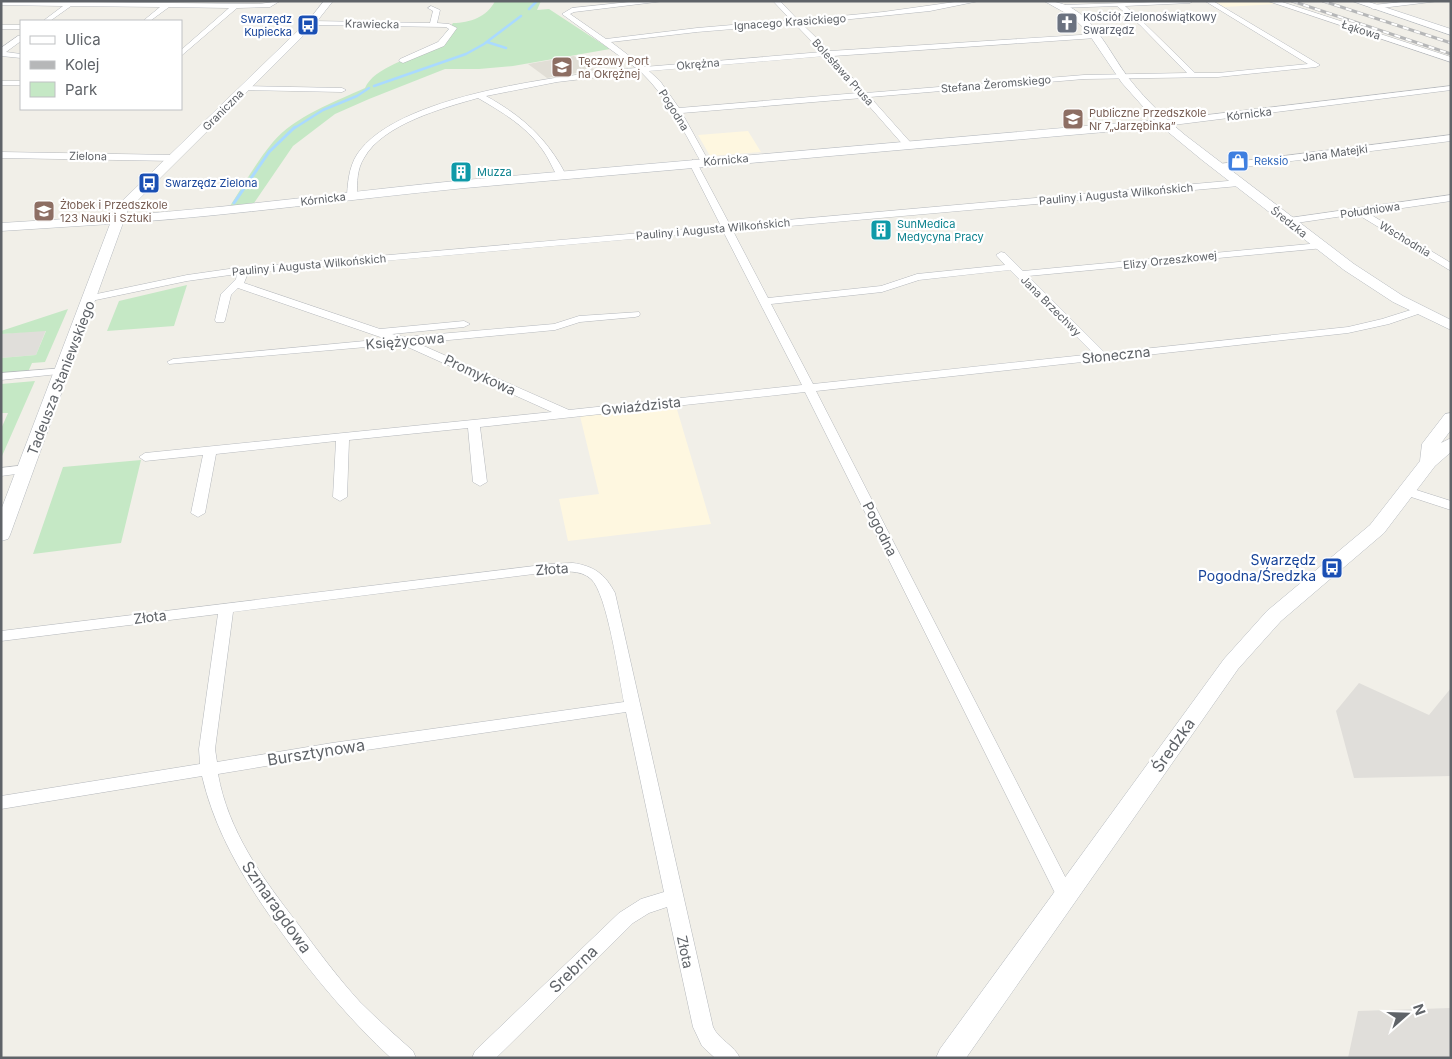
<svg xmlns="http://www.w3.org/2000/svg" width="1452" height="1059" viewBox="0 0 1452 1059" font-family="Inter,sans-serif">
<style>
.commercial{fill:#fef7e0}
.industrial{fill:#e0deda}
.education{fill:#e1ded6}
.green{fill:#c5e8c5}
.lines{fill:none;stroke-linecap:round;stroke-linejoin:round}
.stream-far1{stroke:#aadaff;stroke-width:2.5}
.stream{stroke:#aadaff;stroke-width:3}
.street-casing{stroke:#b5b8bc;stroke-width:1}
.secondary-casing{stroke:#b6babf;stroke-width:1}
.street{fill:#fff;fill-rule:evenodd}
.secondary{fill:#fff;fill-rule:evenodd}
.rail-casing{stroke:#b6b7b8;stroke-width:3}
.rail{stroke:#fff;stroke-width:2;stroke-dasharray:6;stroke-linecap:butt}
.labels{text-anchor:middle;stroke-width:4.5;stroke-linejoin:round;paint-order:stroke}
.far-worship-label{font-size:11px;fill:#5b616d;stroke:#fff;text-anchor:start}
.far-transit-label{font-size:11px;fill:#164399;stroke:#fff;text-anchor:end}
.far-street-label{font-size:11px;fill:#5f6368;stroke:#fff}
.far-education-label{font-size:11px;fill:#785e54;stroke:#fff;text-anchor:start}
.far-shop-label{font-size:11px;fill:#366cbe;stroke:#fff;text-anchor:start}
.far-culture-label{font-size:11px;fill:#0d838f;stroke:#fff;text-anchor:start}
.street-label{font-size:14px;fill:#5f6368;stroke:#fff}
.transit-label{font-size:14px;fill:#164399;stroke:#fff;text-anchor:end}
.near-street-label{font-size:16px;fill:#5f6368;stroke:#fff}
</style>
<rect width="100%" height="100%" fill="#f1efe8"/>
<path class="commercial" d="M1214,1h52l9,3 -51,3z
M748,131l13,21 -51,4 -12,-21z
M676,406l35,118 -143,17 -9,-42 40,-5 -19,-78z"/>
<path class="industrial" d="M46,330l-10,25 -35,3v-24z
M1359,683l70,32 22,-27v88l-97,2 -18,-67z
M1451,1008v50h-103l10,-47z"/>
<path class="education" d="M574,56l21,14 -48,8 -19,-14z"/>
<path class="green" d="M495,1h46l-4,9 12,-1 61,40 -97,17 -34,3h-34l-76,30 -34,15 -42,32 -39,57 -24,3c14,-22 27,-45 43,-64 21,-25 63,-41 92,-54 9,-21 48,-30 67,-41 8,-5 15,-16 21,-24 17,0 34,-6 42,-22z
M187,285l-13,41 -67,5 12,-30z
M68,309l-23,53 -13,1 -4,9 -27,2v-16l35,-3 10,-24 -45,3v-3z
M35,381l-33,75 -1,1v-28l7,-16h-7v-29z
M141,460l-20,83 -88,11 30,-87z"/>
<g class="lines">
<path class="stream-far1" d="M529,9l8,-8
M487,42l19,6
M374,86l92,-32 18,-10 37,-28
M293,129l30,-19 34,-14 12,-8"/>
<path class="stream" d="M234,203l35,-51 26,-25"/>
<g class="street-casing">
<path id="street" d="M1,1l258,3 21,-3 -10,6 -33,1 -56,48v-6l48,-42 -60,-1 -19,14h-7l17,-14 -89,-1 -21,15h-7l20,-15 -62,-1z
M639,1h25l-90,11 -4,2 36,25 91,-11 94,-8 -18,-19h7l18,19 85,-8 79,-11h17l-49,10 -128,13 28,27 266,-17 4,2 -4,2 -263,18 33,37 218,-18 103,-2 -47,-48 -23,-19 -58,2v-2l2,-1 132,-4 -3,2 -65,3 19,17 51,50h23l90,-9 -103,-63h8l107,64 -4,2 -98,10 -134,2 -214,18 41,46v4h-6l-43,-49 -180,15 27,49 -4,3 -4,-3c-18,-32 -33,-64 -60,-90l-84,10 -71,14c36,20 61,42 80,79l-2,2h-6c-6,-9 -9,-19 -16,-28 -16,-23 -40,-37 -64,-51 -35,10 -95,26 -114,60 -7,11 -7,24 -7,37l-5,3 -5,-3c1,-17 3,-33 14,-46 46,-56 206,-74 275,-81l-74,-54 10,-6zM795,24l27,28 -178,15 -33,-25 86,-10zM826,56l32,37 -179,15 -19,-27 -11,-10z
M1268,1h11l172,56v5z
M1412,1h27l-66,8 -3,-2 3,-2z
M431,6l9,4 -3,13 12,1 8,4 -13,18 -41,17 -4,-2 1,-2 38,-17 11,-13 -3,-2 -135,-2 -4,-2 4,-2 119,2 3,-12 -5,-3z
M1,25h20v4h-20z
M18,36h3v5l-15,11 15,2v4l-20,-2v-8z
M1,81h20v4h-20z
M242,86l100,2 4,2 -4,2 -97,-2 -4,-2z
M1451,86v4l-286,36 -4,-3 4,-3z
M1451,135v6l-232,29 -4,-3 4,-3z
M1,152l174,3 4,3 -4,3 -174,-3z
M693,160l4,3 33,62 509,-45 5,3 -5,3 -506,45 35,67 113,-12 36,-12 88,-9 -9,-10 5,-3 4,1 18,18 297,-28 5,3 -1,2 -296,28 77,77 243,-26 34,-8 38,-12 5,3 -1,2 -35,12 -41,9 -532,58 259,505 -2,5 -7,2 -7,-2 -254,-509 -325,35 7,55 -7,4 -7,-4 -5,-54 -119,12 -2,57 -7,4 -7,-4 3,-56 -120,13 -11,59 -7,4 -7,-4 12,-58 -58,6 -6,-4 6,-4 407,-41 -151,-68 -232,20 -2,-2 6,-3 213,-20 -148,-51 -7,7 -6,25 -1,2h-8l-1,-2 6,-26 15,-15 1,-5 -50,7 -96,20 -4,-1 -1,-2 1,-2 100,-21 42,-6 492,-43 -32,-63zM723,231l79,154 -233,25 -152,-67 138,-13 25,-8 55,-5 4,-1 1,-2 -1,-2 -60,4 -25,8 -150,13 -12,-3 72,-7 6,-3 -6,-3 -84,8 -136,-46 4,-10zM1010,270l84,84 -281,30 -42,-80 111,-12 37,-12z
M1451,195v6l-83,12 83,50v8l-94,-57 -68,10 -5,-3 5,-3z
M64,368l6,3 -2,2 -67,7v-7z
M26,465l6,4 -1,3 -30,4v-8z
M1407,487l44,14v9l-49,-16 -2,-3z
M573,563c21,3 32,11 42,30l98,434c6,13 21,18 27,31h-25l-13,-12 -9,-19 -26,-120 -18,6 -16,10 -137,135h-24l3,-7 144,-138 22,-14 23,-7 -38,-180 -294,43 -114,19c10,57 45,105 80,150 20,27 40,54 62,78 17,17 35,33 53,49l3,7h-25c-38,-35 -70,-73 -101,-114 -38,-52 -73,-104 -88,-168l-201,33v-13l199,-32 -1,-15 19,-135 -217,27v-10l549,-67zM550,572c14,0 30,-3 41,7 16,14 28,98 33,123l-292,41 -115,19 -2,-13 18,-137z"/>
</g>
<g class="secondary-casing">
<path id="secondary" d="M324,1h9l-19,24 -186,185 -2,5c114,-8 226,-24 339,-35l690,-60 -33,-37 -36,-53 -15,-14 -27,-15c46,0 62,49 87,80 16,20 35,38 54,54l169,129 49,32 48,24v10l-58,-28 -49,-32 -142,-110 -40,-33 -697,61c-114,11 -227,27 -342,35l-113,312 -2,4 -7,2v-31l109,-286 -109,7v-8l112,-7 4,-10 191,-185z
M1352,1h14l85,28v6z
M1451,413v17l-10,13 10,-5v14l-16,14 -51,67 -103,88 -43,48 -272,389h-30l4,-9 284,-390 43,-48 103,-86 50,-64 2,-17 3,-4 20,-26z"/>
</g>
<use href="#street" class="street"/>
<use href="#secondary" class="secondary"/>
<g class="rail-casing">
<path id="rail" d="M1292,1l159,53
M1323,1l128,42"/>
</g>
<use href="#rail" class="rail"/>
</g>
<defs>
<g id="church-square" transform="scale(1.125)"><rect x="-9" y="-9" width="18" height="18" rx="4" fill="#6b7280" stroke="#fff"/><path d="M-1.2-6h2.4v3.5h3.3v2.4h-3.3V6h-2.4V-.1h-3.3v-2.4h3.3Z" fill="#fff"/></g>
<g id="bus-square" transform="scale(1.125)"><rect x="-9" y="-9" width="18" height="18" rx="4" fill="#1a4fb4" stroke="#fff"/><path d="M-5-6H5V4H4V6H2V4H-2V6H-4V4H-5ZM-3.5-4V0h7V-4ZM-3.5 1.2v1.5H-2V1.2ZM2 1.2v1.5H3.5V1.2Z" fill="#fff"/></g>
<g id="school-square" transform="scale(1.125)"><rect x="-9" y="-9" width="18" height="18" rx="4" fill="#8d6e63" stroke="#fff"/><path d="M0-5L7-2L0 1L-7-2ZM-4 1L0 2.5L4 1V4Q0 6-4 4Z" fill="#fff"/></g>
<g id="shop-square" transform="scale(1.125)"><rect x="-9" y="-9" width="18" height="18" rx="4" fill="#3f7fe0" stroke="#fff"/><path d="M-5-2.5h2.3a2.7 3.5 0 0 1 5.4 0H5L5.5 6h-11ZM-1.5-2.5h3a1.5 2.3 0 0 0-3 0Z" fill="#fff"/></g>
<g id="building-square" transform="scale(1.125)"><rect x="-9" y="-9" width="18" height="18" rx="4" fill="#0f9aa8" stroke="#fff"/><path d="M-4-6H4V6H1V3H-1V6H-4ZM-2.5-4.3h1.7v1.8h-1.7ZM.8-4.3h1.7v1.8H.8ZM-2.5-1h1.7V.8h-1.7ZM.8-1h1.7V.8H.8Z" fill="#fff"/></g>
</defs>
<g fill-rule="evenodd">
<use href="#church-square" x="1067" y="23"/>
<use href="#bus-square" x="308" y="25"/>
<use href="#school-square" x="562" y="67"/>
<use href="#school-square" x="1073" y="119"/>
<use href="#shop-square" x="1238" y="161"/>
<use href="#building-square" x="461" y="172"/>
<use href="#bus-square" x="149" y="183"/>
<use href="#school-square" x="44" y="211"/>
<use href="#building-square" x="881" y="230"/>
<use href="#bus-square" x="1332" y="568"/>
</g>
<g class="labels">
<g class="far-worship-label">
<text x="1083" y="21">Kościół Zielonoświątkowy<tspan x="1083" dy="13">Swarzędz</tspan></text>
</g>
<g class="far-transit-label">
<text x="292" y="23">Swarzędz<tspan x="292" dy="13">Kupiecka</tspan></text>
<text x="165" y="187" text-anchor="start">Swarzędz Zielona</text>
</g>
<g class="far-street-label">
<text transform="translate(790 22) rotate(-4)" y="4">Ignacego Krasickiego</text>
<text transform="translate(372 24) rotate(1)" y="4">Krawiecka</text>
<text transform="translate(1361 30) rotate(18)" y="4">Łąkowa</text>
<text transform="translate(698 64) rotate(-5)" y="4">Okrężna</text>
<text transform="translate(843 72) rotate(48)" y="4">Bolesława Prusa</text>
<text transform="translate(996 84) rotate(-5)" y="4">Stefana Żeromskiego</text>
<text transform="translate(223 110) rotate(-45)" y="4">Graniczna</text>
<text transform="translate(674 110) rotate(58)" y="4">Pogodna</text>
<text transform="translate(1249 114) rotate(-7)" y="4">Kórnicka</text>
<text transform="translate(1335 153) rotate(-8)" y="4">Jana Matejki</text>
<text transform="translate(88 156) rotate(1)" y="4">Zielona</text>
<text transform="translate(726 160) rotate(-5)" y="4">Kórnicka</text>
<text transform="translate(1116 194) rotate(-5)" y="4">Pauliny i Augusta Wilkońskich</text>
<text transform="translate(323 199) rotate(-7)" y="4">Kórnicka</text>
<text transform="translate(1370 210) rotate(-8)" y="4">Południowa</text>
<text transform="translate(1289 222) rotate(38)" y="4">Średzka</text>
<text transform="translate(713 229) rotate(-5)" y="4">Pauliny i Augusta Wilkońskich</text>
<text transform="translate(1405 239) rotate(31)" y="4">Wschodnia</text>
<text transform="translate(1170 260) rotate(-6)" y="4">Elizy Orzeszkowej</text>
<text transform="translate(309 265) rotate(-5)" y="4">Pauliny i Augusta Wilkońskich</text>
<text transform="translate(1051 306) rotate(45)" y="4">Jana Brzechwy</text>
</g>
<g class="far-education-label">
<text x="578" y="65">Tęczowy Port<tspan x="578" dy="13">na Okrężnej</tspan></text>
<text x="1089" y="117">Publiczne Przedszkole<tspan x="1089" dy="13">Nr 7„Jarzębinka”</tspan></text>
<text x="60" y="209">Żłobek i Przedszkole<tspan x="60" dy="13">123 Nauki i Sztuki</tspan></text>
</g>
<g class="far-shop-label">
<text x="1254" y="165">Reksio</text>
</g>
<g class="far-culture-label">
<text x="477" y="176">Muzza</text>
<text x="897" y="228">SunMedica<tspan x="897" dy="13">Medycyna Pracy</tspan></text>
</g>
<g class="street-label">
<text transform="translate(405 341) rotate(-5)" y="5">Księżycowa</text>
<text transform="translate(1116 355) rotate(-6)" y="5">Słoneczna</text>
<text transform="translate(480 375) rotate(25)" y="5">Promykowa</text>
<text transform="translate(61 378) rotate(-69)" y="5">Tadeusza Staniewskiego</text>
<text transform="translate(641 406) rotate(-6)" y="5">Gwiaździsta</text>
<text transform="translate(880 529) rotate(63)" y="5">Pogodna</text>
<text transform="translate(552 569) rotate(-4)" y="5">Złota</text>
<text transform="translate(150 617) rotate(-7)" y="5">Złota</text>
<text transform="translate(685 952) rotate(78)" y="5">Złota</text>
</g>
<g class="transit-label">
<text x="1316" y="565">Swarzędz<tspan x="1316" dy="16">Pogodna/Średzka</tspan></text>
</g>
<g class="near-street-label">
<text transform="translate(1173 745) rotate(-55)" y="6">Średzka</text>
<text transform="translate(316 752) rotate(-9)" y="6">Bursztynowa</text>
<text transform="translate(277 907) rotate(55)" y="6">Szmaragdowa</text>
<text transform="translate(573 969) rotate(-44)" y="6">Srebrna</text>
</g>
</g>
<rect width="1452" height="1059" fill="none" stroke="#5f6368" stroke-width="5"/>
<rect x="20" y="20" width="162" height="90" fill="#ffffff" stroke="#bfc1c3"/>
<rect x="30" y="36" width="25" height="8" fill="#ffffff" stroke="#bfc1c3"/>
<text x="65" y="45" font-size="15" fill="#5f6368">Ulica</text>
<rect x="30" y="61" width="25" height="8" fill="#b6b7b8" stroke="#bfc1c3"/>
<text x="65" y="70" font-size="15" fill="#5f6368">Kolej</text>
<rect x="30" y="82" width="25" height="15" fill="#c5e8c5" stroke="#bfc1c3"/>
<text x="65" y="95" font-size="15" fill="#5f6368">Park</text>
<g transform="translate(1407 1014) rotate(70)" stroke="#ffffff" stroke-width="4" paint-order="stroke">
<path d="M0-4L9 19L0 12L-9 19Z" fill="#5f6368"/>
<text y="-8" font-size="14" font-weight="bold" text-anchor="middle" fill="#5f6368">N</text>
</g>
</svg>
